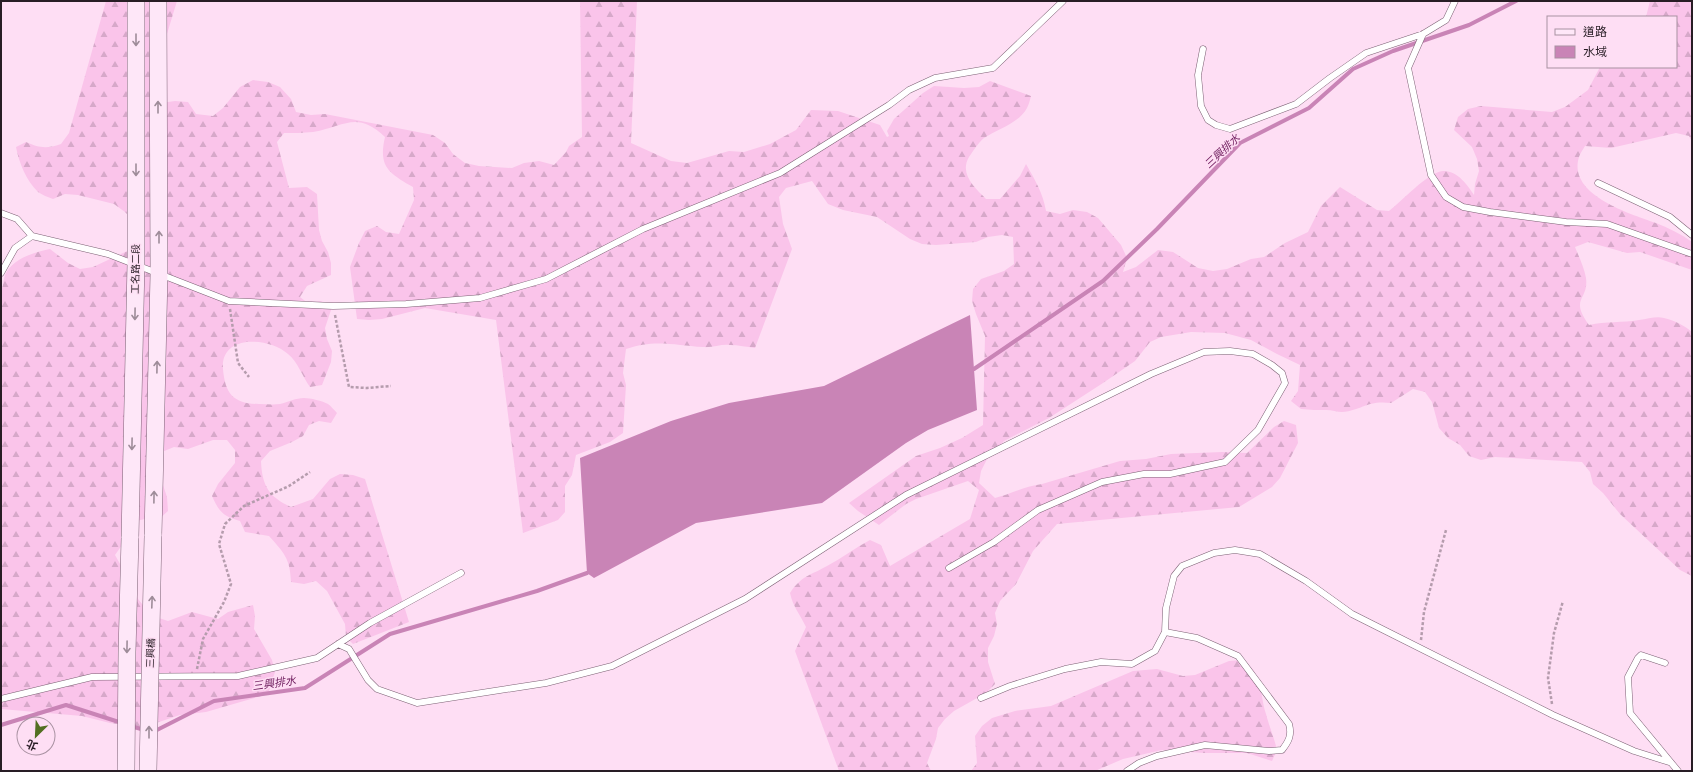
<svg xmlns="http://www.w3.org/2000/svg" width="1693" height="772" viewBox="0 0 1693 772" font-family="'PT Sans Narrow','Noto Sans TC',sans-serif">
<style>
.forest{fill:url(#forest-firs)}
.water{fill:#c984b6}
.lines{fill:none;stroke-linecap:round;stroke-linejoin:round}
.stream{stroke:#c984b6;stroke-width:4}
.service-casing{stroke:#7c6174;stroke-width:7}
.secondary-casing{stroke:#7c6174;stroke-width:18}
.path{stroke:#b59cad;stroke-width:2.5;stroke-dasharray:3 2;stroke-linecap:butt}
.service{stroke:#fff;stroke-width:6}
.secondary{stroke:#fee7f8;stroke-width:17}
.secondary-bridge-casing{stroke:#7c6174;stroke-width:18;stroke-linecap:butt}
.secondary-bridge{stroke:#fee7f8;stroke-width:17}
.oneway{stroke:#9e8c99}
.labels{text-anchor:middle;stroke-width:3;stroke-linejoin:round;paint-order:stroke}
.street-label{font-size:10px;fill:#281d25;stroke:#fedef4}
.water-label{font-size:11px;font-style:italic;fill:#722161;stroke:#fedef4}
</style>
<defs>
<pattern id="forest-firs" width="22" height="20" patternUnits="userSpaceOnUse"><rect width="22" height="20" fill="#fac4ea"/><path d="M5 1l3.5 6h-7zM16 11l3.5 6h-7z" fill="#d6a8c9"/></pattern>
</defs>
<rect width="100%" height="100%" fill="#fedef4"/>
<path class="forest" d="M106,1h71l-24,79 8,23 14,-2 13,1 8,12 17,2 10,-8 17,-21 13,-7 15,2 12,5 11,12 5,13 15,3 14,-1 108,21 12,8 8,11 12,9 14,3 33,2 12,-5 15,-2 15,4 12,-13 3,-6 13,-9 -2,-136h57l-6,142 40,18 16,2 42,-12 15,1 26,-8 26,-14 15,-20 27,1 42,14 7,12 2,-1 -2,-5 7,-12 29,-26 11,-7 30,2 15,-1 11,-6 41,15c-1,4 -2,8 -4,12 -8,15 -29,21 -43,30 -6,5 -11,13 -15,19 -10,17 6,31 17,42h14l20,-23 6,-12c9,16 17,29 20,47l14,3 13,-4 14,2 11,6 23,27 6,13 -4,14 13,-5 22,-17 15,2 25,16 15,3 14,-2 24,-10 13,-2 21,-14 23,-11 13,-26 19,-19 37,23 12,1c12,-9 40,-40 55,-40 14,0 24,15 30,24l1,-11 4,-13 -2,-12 -5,-12 -18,-17 4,-13 10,-8 13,-3 71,6 13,-5 23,-17 12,-23h76v-50h-30l4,-16h42v141l-3,-6 -13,-3 -65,15 -26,-2c-2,4 -5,7 -6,11 -12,38 52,57 77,66 13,5 25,11 36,19v28l-52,-18 -13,1 -39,-11 -13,5c4,10 9,20 11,31 3,23 -17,19 3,47 17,-4 33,-2 50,-5 9,-1 17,-4 25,-2 10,2 21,8 28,14v244l-12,-6 -60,-56 -17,-21 -10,-9 -3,-12 -8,-10 -87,-5 -14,3 -12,-4 -9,-11 -12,-7 -9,-10 -7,-26 -7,-10 -12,-3 -22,14c-24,-3 -28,7 -49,9 -5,0 -10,-2 -16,-2 -8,0 -16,0 -25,-1l-10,-8 7,-10 2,-26 -23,-11 -26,-14 -26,-7 -34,-1 -30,5 -11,5 -15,19 -32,22 -54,35 -45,23 -17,18 -6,12 -2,12 16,15c16,-4 30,-12 47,-14l78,-23 26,-2 25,-5 51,-2 25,1 27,-26 10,-6 12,4 2,18 -18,35 -8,9 -33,20 -182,17 -24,27 -17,33 -16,17 -5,12 2,11 -3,12 -6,12v14l7,22 -9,9 -32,18 -9,8 -7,9 -2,11 -9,24 4,8h-92l-44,-120 11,-24c-6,-13 -13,-20 -16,-34 11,-17 21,-18 37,-27 15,-8 28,-18 43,-26l11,5 9,21 80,-47 9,-29 -11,-9 -52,18 -10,5 -27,21 -21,-14 -9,-8 67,-47 24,-8 22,-10 21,-13 2,-89 -9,-22 -4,-13 1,-12 8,-10 23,-8 10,-7 -1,-27 -11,-2 -14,2 -12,5 -40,3 -14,-1 -12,-5 -33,-22 -34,-7 -15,-6 -16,-23 -26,7 -7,9 4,27 9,25 -37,99c-8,-1 -17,-3 -25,-3 -9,-1 -18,3 -27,2 -28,-2 -50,-8 -77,2l-3,24 3,12 -3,48 -13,9 -34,13 -4,20 -7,11v26l-7,8 -35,13 -27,-213 -71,-12 -43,11 -13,1 -12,-1 -7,-52 9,-24 6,-12 12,-5 9,6 13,2 15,-34 -1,-13c-24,-14 -35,-20 -28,-50 -29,-27 -40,-10 -72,-5 -10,1 -19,1 -29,1l-7,9 12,46 18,-1 10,7 2,36 3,11 6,11 3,11v12l-24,11 -7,11 9,7 11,-3 13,3 -8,24 2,11 5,12 -1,11 -9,23 -12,2c-8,-11 -12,-25 -22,-33 -19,-17 -68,-20 -65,15 2,25 11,35 36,35 7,0 14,1 21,0 8,-2 16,-6 24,-6 6,0 19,3 24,6 3,2 6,6 9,9l-6,10 -12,-2 -10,4 -6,11 -11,6 -22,9 -9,10c1,25 8,36 30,46l22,-8 17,-20 10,-5 13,1 12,4 44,143 -56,22 -7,-7 -1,-13 -18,-33 -11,-10 -12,3 -13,-2c-1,-24 -7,-29 -22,-46l-24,-4 -5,-11c-17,-5 -21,-9 -28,-25l6,-12 17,-21v-13l-8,-10h-14l-25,9 -14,-2 -12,5 -2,24 7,21 1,14 -10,9 -13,-1 -14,3 -9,23 -7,10 18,32 5,12 9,11 9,7 12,4 24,-9 26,7 10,-7 25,-7 2,11 -1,13 18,31 3,12 -7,22 -62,18 -26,3 -30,10 -12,2 -28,-4 -28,-7 -81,-7v-419c3,-5 2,-9 4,-15 7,-16 29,-23 45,-26l18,14 12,6 13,-2 45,-21 7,-13 -20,-21 -11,-8 -36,-9 -13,-1 -12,5c-5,-2 -11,-4 -15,-7 -12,-12 -19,-29 -22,-45l10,-5c14,6 20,7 35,2l8,-11z
M1242,660c22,14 17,32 24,54 3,12 8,23 11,36l-5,11 -25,-8h-43l-42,-3 -39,9 -28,12h-124l6,-8 -2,-27 7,-10 10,-8 23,-7 36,-5 82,-35 24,-2 26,7 12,-1 34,-14z"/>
<path class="water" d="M970,315l7,95 -49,20 -22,13 -84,60 -126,20 -102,55 -7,-5 -7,-115 91,-37 58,-18 95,-17z"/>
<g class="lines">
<path class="stream" d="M974,369l129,-88 54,-52 83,-86 69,-35 44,-39 40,-18 76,-26 47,-24
M1,725l65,-20 56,18
M130,726l15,4
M153,732l61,-31 91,-13 85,-54 147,-43 50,-18"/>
<g class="service-casing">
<path id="service" d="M1423,34l-15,34 23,107 15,22 17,10 27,5 76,10 41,2 85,30
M1203,49l-5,26 3,31 7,14 8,5 14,4 66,-25 34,-26 36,-25 57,-19 23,-14 9,-19
M1598,183l72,34 22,18
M1,213l16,6 15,17 76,18 121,47 104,5 73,-2 74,-6 66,-19 97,-50 137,-56 109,-68 20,-15 26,-12 58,-10 70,-67
M1,273l14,-25 17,-12
M338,644l11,5 19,31 9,9 40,14 129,-20 66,-17 133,-67 161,-104 245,-121 53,-22 26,-1 23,3 19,11 10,8 3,10 -27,47 -33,32 -55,12h-26l-42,8 -64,28 -44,32 -45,26
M1665,663l-24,-8 -3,3 -10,19 2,36 48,58
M981,698l29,-12 55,-17 36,-7 31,2 23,-13 10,-19 1,-24 8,-32 8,-10 32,-13 21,-3 25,4 46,27 46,33 201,101 81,36 35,11
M1,699l91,-22 146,-1 79,-18 53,-35 91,-50
M1127,771l12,-8 18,-7 48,-11 64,6 13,-1c7,-9 10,-15 7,-26l-51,-68 -41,-18 -32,-6"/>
</g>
<g class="secondary-casing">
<path id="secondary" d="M153,536l6,-262 -1,-273
M130,538l6,-275v-262"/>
</g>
<path class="path" d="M230,309l8,54 11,14
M335,315l14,72 18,1 24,-2
M1421,640l3,-28 22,-82
M197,669l6,-30 21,-37 7,-18 -12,-40 6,-20 19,-18 45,-20 21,-14
M1552,704l-4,-26 6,-45 9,-32"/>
<use href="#service" class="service"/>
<use href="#secondary" class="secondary"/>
<g class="secondary-bridge-casing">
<path id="secondary-bridge" d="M126,771l1,-119 3,-114
M148,771l5,-235"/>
</g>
<use href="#secondary-bridge" class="secondary-bridge"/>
</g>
<defs><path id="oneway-shaft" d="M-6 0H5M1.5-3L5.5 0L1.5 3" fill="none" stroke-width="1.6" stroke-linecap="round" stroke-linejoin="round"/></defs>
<g class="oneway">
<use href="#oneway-shaft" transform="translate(136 40) rotate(90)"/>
<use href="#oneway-shaft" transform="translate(158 107) rotate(-90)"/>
<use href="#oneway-shaft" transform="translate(136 170) rotate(90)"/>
<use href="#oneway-shaft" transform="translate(159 237) rotate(-90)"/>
<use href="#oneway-shaft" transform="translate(135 314) rotate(91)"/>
<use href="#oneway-shaft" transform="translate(157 367) rotate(-89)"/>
<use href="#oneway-shaft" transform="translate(132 444) rotate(91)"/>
<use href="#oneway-shaft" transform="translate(154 497) rotate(-89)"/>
<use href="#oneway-shaft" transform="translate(152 602) rotate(-88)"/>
<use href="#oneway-shaft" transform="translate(127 647) rotate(91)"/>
<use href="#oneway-shaft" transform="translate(149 732) rotate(-90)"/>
</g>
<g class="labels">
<g class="street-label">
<text transform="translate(135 269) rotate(-89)" y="4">工名路二段</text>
<text transform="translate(150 653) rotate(-88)" y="4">三興橋</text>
</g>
<g class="water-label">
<text transform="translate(1222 151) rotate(-43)" y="4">三興排水</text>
<text transform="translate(274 683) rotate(-8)" y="4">三興排水</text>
</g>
</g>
<rect width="1693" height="772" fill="none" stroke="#281d25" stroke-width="4"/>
<rect x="1547" y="16" width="130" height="52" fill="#fedef4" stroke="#a891a1"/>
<rect x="1555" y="29" width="20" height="6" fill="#fee7f8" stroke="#a891a1"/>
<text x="1583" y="36" font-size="12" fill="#281d25">道路</text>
<rect x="1555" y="46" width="20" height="12" fill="#c984b6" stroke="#a891a1"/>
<text x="1583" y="56" font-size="12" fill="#281d25">水域</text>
<g transform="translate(36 736) rotate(204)"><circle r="19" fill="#fedef4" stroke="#a891a1"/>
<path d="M0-3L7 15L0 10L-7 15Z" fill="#536f22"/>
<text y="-6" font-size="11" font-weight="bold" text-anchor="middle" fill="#281d25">北</text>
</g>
</svg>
